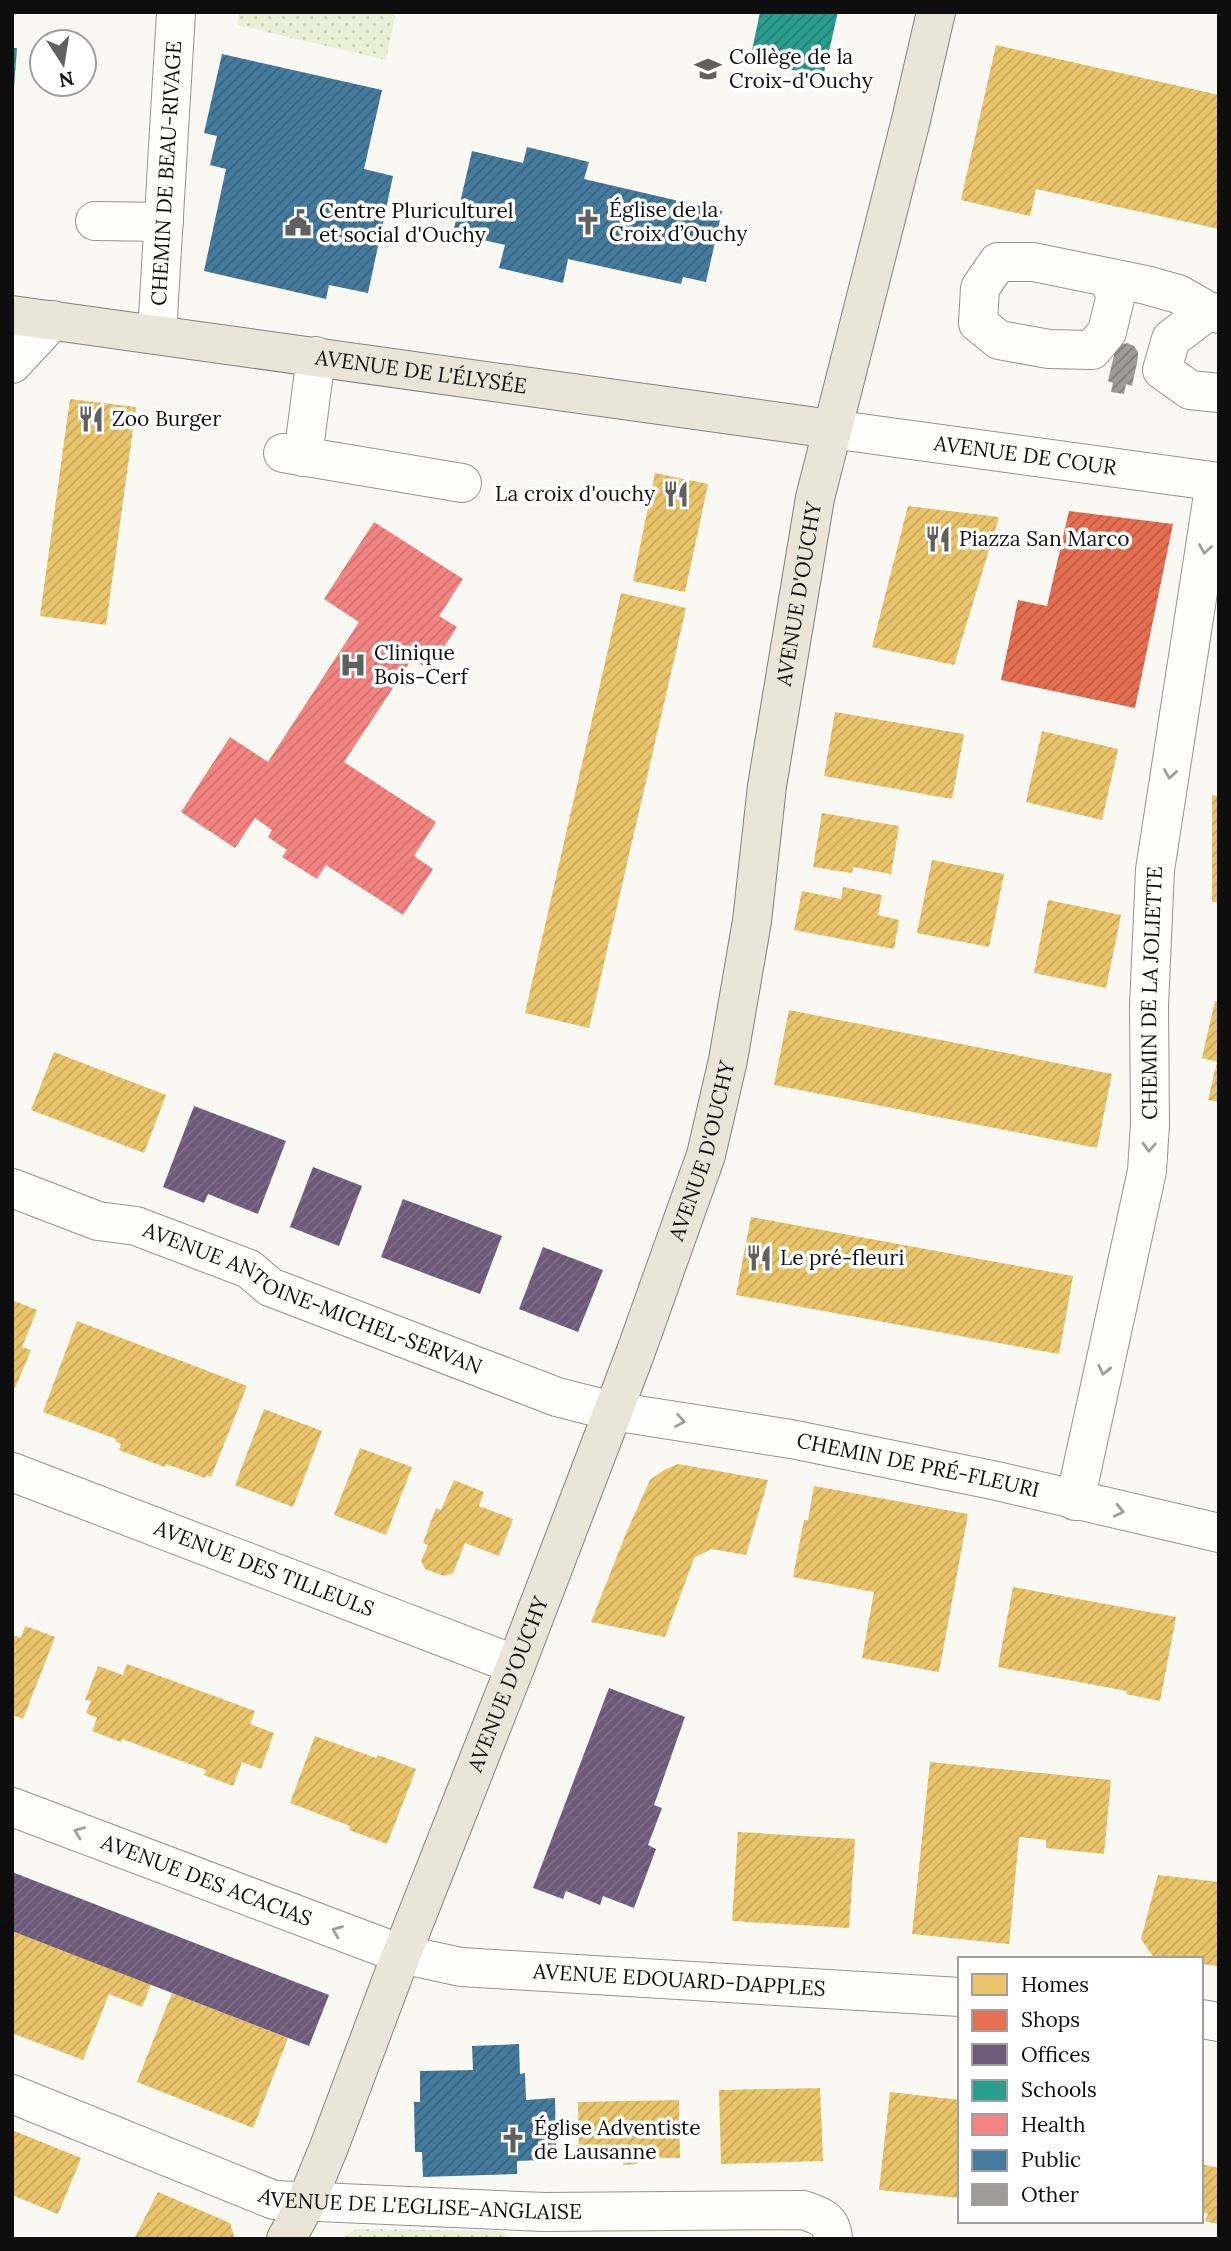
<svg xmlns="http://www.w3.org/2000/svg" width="1231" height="2251" viewBox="0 0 1231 2251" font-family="Lora,serif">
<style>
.park{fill:url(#park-dots)}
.homes{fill:url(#homes-hatch)}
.shops{fill:url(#shops-hatch)}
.offices{fill:url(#offices-hatch)}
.schools{fill:url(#schools-hatch)}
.health{fill:url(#health-hatch)}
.public{fill:url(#public-hatch)}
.building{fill:url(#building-hatch)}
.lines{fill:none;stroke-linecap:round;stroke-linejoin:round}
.minor-casing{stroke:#949391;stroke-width:40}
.major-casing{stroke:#82817e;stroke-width:40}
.minor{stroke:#fefefd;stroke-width:38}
.major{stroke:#ebe4d9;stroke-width:38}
.oneway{stroke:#9e9e9d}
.labels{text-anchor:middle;stroke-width:7;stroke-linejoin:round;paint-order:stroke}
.poi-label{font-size:21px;fill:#0e0e0e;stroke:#fff;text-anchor:start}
.street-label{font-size:21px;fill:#0e0e0e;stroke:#fff}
</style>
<defs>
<pattern id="park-dots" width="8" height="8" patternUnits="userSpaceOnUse" patternTransform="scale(1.75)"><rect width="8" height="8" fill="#e7efd4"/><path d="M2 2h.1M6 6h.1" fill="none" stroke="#c5ccb5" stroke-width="1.8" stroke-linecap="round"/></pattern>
<pattern id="homes-hatch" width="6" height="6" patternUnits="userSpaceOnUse" patternTransform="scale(1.75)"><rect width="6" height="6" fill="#e9c46a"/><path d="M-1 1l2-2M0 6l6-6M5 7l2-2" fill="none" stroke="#c7a75b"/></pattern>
<pattern id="shops-hatch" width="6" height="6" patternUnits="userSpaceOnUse" patternTransform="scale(1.75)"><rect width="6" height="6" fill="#e76f51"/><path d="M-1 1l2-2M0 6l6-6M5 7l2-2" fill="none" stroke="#ba5a42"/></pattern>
<pattern id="offices-hatch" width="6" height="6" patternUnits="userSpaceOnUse" patternTransform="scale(1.75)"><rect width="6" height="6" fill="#6d597a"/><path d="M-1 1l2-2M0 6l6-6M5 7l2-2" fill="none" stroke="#807089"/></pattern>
<pattern id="schools-hatch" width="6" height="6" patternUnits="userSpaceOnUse" patternTransform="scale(1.75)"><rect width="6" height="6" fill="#2a9d8f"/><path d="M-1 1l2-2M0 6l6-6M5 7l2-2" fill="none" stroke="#227e73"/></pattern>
<pattern id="health-hatch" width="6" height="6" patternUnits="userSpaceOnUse" patternTransform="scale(1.75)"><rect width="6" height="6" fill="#f28482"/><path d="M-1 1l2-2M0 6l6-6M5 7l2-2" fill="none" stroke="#ce716f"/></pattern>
<pattern id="public-hatch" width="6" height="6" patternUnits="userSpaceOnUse" patternTransform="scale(1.75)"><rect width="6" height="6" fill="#457b9d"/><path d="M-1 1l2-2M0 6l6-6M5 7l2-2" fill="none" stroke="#38637e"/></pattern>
<pattern id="building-hatch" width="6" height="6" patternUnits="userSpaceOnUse" patternTransform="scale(1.75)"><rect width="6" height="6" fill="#9e9b98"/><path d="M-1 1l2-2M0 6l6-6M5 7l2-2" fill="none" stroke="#7f7d7a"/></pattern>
</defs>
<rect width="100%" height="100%" fill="#faf8f2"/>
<path class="park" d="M239,12h146l10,3 -9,45 -149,-35z
M356,2229l146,2 10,8h-170z"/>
<path class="homes" d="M996,45l223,50v134l-183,-40 -6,27 -69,-16z
M70,399l66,8 -30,218 -66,-9z
M655,473l53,11 -23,108 -52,-11z
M908,506l91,11 -45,148 -82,-18z
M621,593l65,15 -97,420 -64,-15z
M835,712l129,22 -12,65 -128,-23z
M1042,731l76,18 -16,71 -76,-18z
M1212,795l7,1v106h-7z
M822,813l77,13 -8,48 -38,-7 -1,6 -39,-6z
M932,860l72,14 -15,73 -72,-14z
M843,887l39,8 -4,20 21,5 -5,29 -100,-19 8,-39 39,8z
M1048,900l73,15 -15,73 -72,-15z
M1215,1001l4,1v100l-11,-2 9,-38 -15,-4z
M789,1010l323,64 -15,74 -323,-63z
M54,1052l112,43 -22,58 -113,-43z
M751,1217l322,59 -14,78 -323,-59z
M12,1300l25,10 -15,37 9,3 -16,38 -3,-1z
M77,1321l170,65 -36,91 -5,-2 -1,3 -39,-14 -1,3 -46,-17 2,-6 -5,-2v-3l-73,-27z
M264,1409l58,22 -29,76 -58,-22z
M360,1448l52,19 -26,68 -52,-20z
M678,1464l90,16 -22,75 -35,-6 -17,9 -29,79 -74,-15 36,-91 23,-51 14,-10z
M454,1480l30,12 -5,14 34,13 -14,37 -34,-13 -12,30 -9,3 -19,-7 -4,-8 7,-16 -5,-2 13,-35 5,2z
M814,1486l154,28 -29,158 -77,-14 12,-66 -81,-15 11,-57h4z
M1013,1587l163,30 -16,84 -34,-7 1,-3 -129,-24z
M25,1626l30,11 -32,82 -11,-4v-80l9,3z
M127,1664l128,47 -5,13 24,9 -13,36 -19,-7 -9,24 -29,-11 2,-5 -84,-31 -1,3 -29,-11 5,-13 -11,-5 5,-12 -6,-1 13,-34 25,9z
M315,1736l61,22 2,-3 38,14 -29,75 -38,-14 1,-4 -60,-23z
M930,1762l181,18 -7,74 -58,-6v-8l-27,-3 -10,107 -97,-10z
M738,1832l117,7 -6,89 -117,-7z
M1158,1875l61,7v84l-18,-2v-5h-46l-14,-20z
M12,1931l139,53 -9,23 -33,-13 -26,66 -71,-27z
M172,1993l116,45 -35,90 -116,-46z
M820,2088l3,73 -102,3 -2,-74z
M890,2092l70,8v98l-81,-8z
M679,2100l1,58h-43v6l-14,1 1,-7 -45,1 -1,-57z
M12,2130l69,28 -23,56 -46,-19z
M1201,2164l18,4 -1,56 -13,-3 3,-7 -7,-2z
M158,2192l72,31 5,16h-101z"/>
<path class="shops" d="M1069,511l104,13 -38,184 -134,-28 17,-80 29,6z"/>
<path class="offices" d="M194,1106l92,35 -28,73 -50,-20 -4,9 -41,-16z
M313,1167l49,19 -23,60 -49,-19z
M403,1199l99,37 -22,58 -99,-37z
M543,1247l60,23 -25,62 -59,-23z
M609,1688l76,29 -31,88 8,3 -14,37 8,4 -22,59 -31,-12 -3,9 -34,-14 -3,8 -30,-11z
M12,1872l317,123 -20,51 -297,-115z"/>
<path class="schools" d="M760,12h78l-15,65 -73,-17z
M12,48h5l-3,40h-2z"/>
<path class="health" d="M374,522l89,57 -24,37 18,11 -28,43 -17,-11 -68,103 92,60 -22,34 19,13 -30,46 -77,-50 -9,14 -35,-22 5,-7 -19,-13 4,-7 -17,-12 -20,30 -54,-36 49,-75 38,25 91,-140 -35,-23z"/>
<path class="public" d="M222,54l160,36 -18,79 29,7 -25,117 -39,-8 -3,14 -122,-28 22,-102 -16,-4 7,-29 -13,-3z
M527,147l62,15 -5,17 138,32 -16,71 -23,-5 -2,7 -113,-25 -5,24 -64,-15 6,-23 -52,-12 19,-82 51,12z
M519,2044l1,30 5,-1 1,27 29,-2 1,48h-14v14l-25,1v13l-94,3 -1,-25h-7l-1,-50h6v-31l53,-1 -1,-24z"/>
<path class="building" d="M1127,343l7,3 4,6v6l-6,28 -6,-2 -2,10 -13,-2 2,-9 -5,-2 7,-30 5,-6z"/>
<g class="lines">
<g class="minor-casing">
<g id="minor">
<path d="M95,221l69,1"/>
<path d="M1106,277l10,17 -9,38 -15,18 -43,-1 -50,-9 -21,-17 2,-35 18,-26h35l113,23 32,9 30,17"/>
<path d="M1219,314l-11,-3 -37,28 -9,31 28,20 29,3"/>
<path id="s1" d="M157,334l19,-322"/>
<path d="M12,364l41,-44"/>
<path id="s2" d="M831,429l388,53"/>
<path d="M283,453l179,30"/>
<path d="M303,457l13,-101"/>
<path id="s3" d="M12,1188l86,33 38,5 113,43 21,18 287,110 55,14 179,28 206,42 222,52"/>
<path id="s4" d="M12,1472l504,193"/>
<path id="s5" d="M1075,1501l72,-330 3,-47 -1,-118 6,-136 60,-388"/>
<path id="s6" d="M12,1807l389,147 60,13 499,30"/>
<path d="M1201,2019l18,3"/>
<path id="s7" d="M12,2094l262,106 270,12 259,-2c16,5 29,9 30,29"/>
</g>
</g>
<g class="major-casing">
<g id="major">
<path id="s8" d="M12,315l819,114"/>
<path id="s9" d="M286,2239l20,-36 23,-56 66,-176 121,-306 119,-311 71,-199 22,-95 24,-139 15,-135 48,-288 96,-378 25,-108"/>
</g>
</g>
<use href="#minor" class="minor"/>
<use href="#major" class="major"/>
</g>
<defs><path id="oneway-chevron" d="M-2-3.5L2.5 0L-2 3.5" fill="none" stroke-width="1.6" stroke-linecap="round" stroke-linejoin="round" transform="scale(1.75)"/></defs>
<g class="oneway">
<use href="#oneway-chevron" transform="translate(1205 549) rotate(99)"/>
<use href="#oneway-chevron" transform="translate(1170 774) rotate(99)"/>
<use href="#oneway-chevron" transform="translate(1149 1147) rotate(93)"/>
<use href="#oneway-chevron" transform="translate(1104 1370) rotate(102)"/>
<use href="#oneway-chevron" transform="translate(680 1421) rotate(10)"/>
<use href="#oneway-chevron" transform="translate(1119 1511) rotate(13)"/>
<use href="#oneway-chevron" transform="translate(79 1832) rotate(-159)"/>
<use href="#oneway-chevron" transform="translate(337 1931) rotate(-159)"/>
</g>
<defs>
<g id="school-bare" transform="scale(2.1)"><path d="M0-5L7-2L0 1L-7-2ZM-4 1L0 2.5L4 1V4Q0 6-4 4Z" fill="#61605e" stroke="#fff" stroke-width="2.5" paint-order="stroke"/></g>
<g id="church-bare" transform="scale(2.1)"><path d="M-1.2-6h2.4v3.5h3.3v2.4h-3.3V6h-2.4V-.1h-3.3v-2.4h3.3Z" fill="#61605e" stroke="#fff" stroke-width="2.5" paint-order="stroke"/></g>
<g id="civic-bare" transform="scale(2.1)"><path d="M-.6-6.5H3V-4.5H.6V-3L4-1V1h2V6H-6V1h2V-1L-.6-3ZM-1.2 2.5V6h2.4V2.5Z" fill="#61605e" stroke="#fff" stroke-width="2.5" paint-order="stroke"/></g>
<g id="restaurant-bare" transform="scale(2.1)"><path d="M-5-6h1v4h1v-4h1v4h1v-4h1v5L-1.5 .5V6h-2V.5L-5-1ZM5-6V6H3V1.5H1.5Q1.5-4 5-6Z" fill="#61605e" stroke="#fff" stroke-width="2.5" paint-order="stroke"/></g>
<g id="hospital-bare" transform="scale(2.1)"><path d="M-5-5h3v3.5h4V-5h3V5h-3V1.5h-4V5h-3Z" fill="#61605e" stroke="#fff" stroke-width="2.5" paint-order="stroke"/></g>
</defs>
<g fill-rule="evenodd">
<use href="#school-bare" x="708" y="69"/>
<use href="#church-bare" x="588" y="222"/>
<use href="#civic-bare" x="298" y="223"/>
<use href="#restaurant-bare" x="91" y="419"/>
<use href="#restaurant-bare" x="676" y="494"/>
<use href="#restaurant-bare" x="938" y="539"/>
<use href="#hospital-bare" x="353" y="665"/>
<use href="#restaurant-bare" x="759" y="1258"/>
<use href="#church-bare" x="513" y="2140"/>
</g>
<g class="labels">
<g class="poi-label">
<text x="729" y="64">Collège de la<tspan x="729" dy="24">Croix-d'Ouchy</tspan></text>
<text x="609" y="217">Église de la<tspan x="609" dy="24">Croix d’Ouchy</tspan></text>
<text x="319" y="218">Centre Pluriculturel<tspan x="319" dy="24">et social d'Ouchy</tspan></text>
<text x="112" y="426">Zoo Burger</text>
<text x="655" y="501" text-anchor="end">La croix d'ouchy</text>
<text x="959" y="546">Piazza San Marco</text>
<text x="374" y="660">Clinique<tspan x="374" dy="24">Bois-Cerf</tspan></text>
<text x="780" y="1265">Le pré-fleuri</text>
<text x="534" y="2135">Église Adventiste<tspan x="534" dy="24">de Lausanne</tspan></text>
</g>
<g class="street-label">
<text dy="7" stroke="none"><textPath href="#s1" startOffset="161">CHEMIN DE BEAU-RIVAGE</textPath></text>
<text dy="7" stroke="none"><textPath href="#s8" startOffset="413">AVENUE DE L'ÉLYSÉE</textPath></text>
<text dy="7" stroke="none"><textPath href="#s2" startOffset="196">AVENUE DE COUR</textPath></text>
<text dy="7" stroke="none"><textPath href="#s9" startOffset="1732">AVENUE D'OUCHY</textPath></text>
<text dy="7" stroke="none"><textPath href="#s5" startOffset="516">CHEMIN DE LA JOLIETTE</textPath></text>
<text dy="7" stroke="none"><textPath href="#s9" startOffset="1166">AVENUE D'OUCHY</textPath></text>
<text dy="7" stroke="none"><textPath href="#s3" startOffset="322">AVENUE ANTOINE-MICHEL-SERVAN</textPath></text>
<text dy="7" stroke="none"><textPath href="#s3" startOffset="954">CHEMIN DE PRÉ-FLEURI</textPath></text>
<text dy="7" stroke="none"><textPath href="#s4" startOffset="270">AVENUE DES TILLEULS</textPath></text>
<text dy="7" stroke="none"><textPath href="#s9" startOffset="598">AVENUE D'OUCHY</textPath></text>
<text dy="7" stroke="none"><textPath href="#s6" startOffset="208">AVENUE DES ACACIAS</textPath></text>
<text dy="7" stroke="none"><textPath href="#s6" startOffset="696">AVENUE EDOUARD-DAPPLES</textPath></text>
<text dy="7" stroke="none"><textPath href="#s7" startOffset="429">AVENUE DE L'EGLISE-ANGLAISE</textPath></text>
</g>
</g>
<rect width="1231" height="2251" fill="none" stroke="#0e0e0e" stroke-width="28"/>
<rect x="958" y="1957" width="245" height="266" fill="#ffffff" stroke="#9f9f9f" stroke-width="2"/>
<rect x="972" y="1974" width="35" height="21" fill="#e9c46a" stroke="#9f9f9f" stroke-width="2"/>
<text x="1021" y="1992" font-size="21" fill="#0e0e0e">Homes</text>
<rect x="972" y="2010" width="35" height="21" fill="#e76f51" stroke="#9f9f9f" stroke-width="2"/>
<text x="1021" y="2027" font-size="21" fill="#0e0e0e">Shops</text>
<rect x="972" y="2044" width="35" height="21" fill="#6d597a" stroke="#9f9f9f" stroke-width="2"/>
<text x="1021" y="2062" font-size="21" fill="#0e0e0e">Offices</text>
<rect x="972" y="2080" width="35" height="21" fill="#2a9d8f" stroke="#9f9f9f" stroke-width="2"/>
<text x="1021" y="2097" font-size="21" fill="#0e0e0e">Schools</text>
<rect x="972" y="2114" width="35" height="21" fill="#f28482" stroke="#9f9f9f" stroke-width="2"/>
<text x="1021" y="2132" font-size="21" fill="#0e0e0e">Health</text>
<rect x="972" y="2150" width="35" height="21" fill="#457b9d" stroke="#9f9f9f" stroke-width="2"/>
<text x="1021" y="2167" font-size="21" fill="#0e0e0e">Public</text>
<rect x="972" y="2184" width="35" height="21" fill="#9e9b98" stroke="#9f9f9f" stroke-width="2"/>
<text x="1021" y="2202" font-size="21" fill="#0e0e0e">Other</text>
<g transform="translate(63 63) rotate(168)"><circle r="33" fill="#ffffff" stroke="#9f9f9f" stroke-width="2"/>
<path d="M0-5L12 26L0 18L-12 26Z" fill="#61605e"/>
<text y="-10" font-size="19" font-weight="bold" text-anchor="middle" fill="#0e0e0e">N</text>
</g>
</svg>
